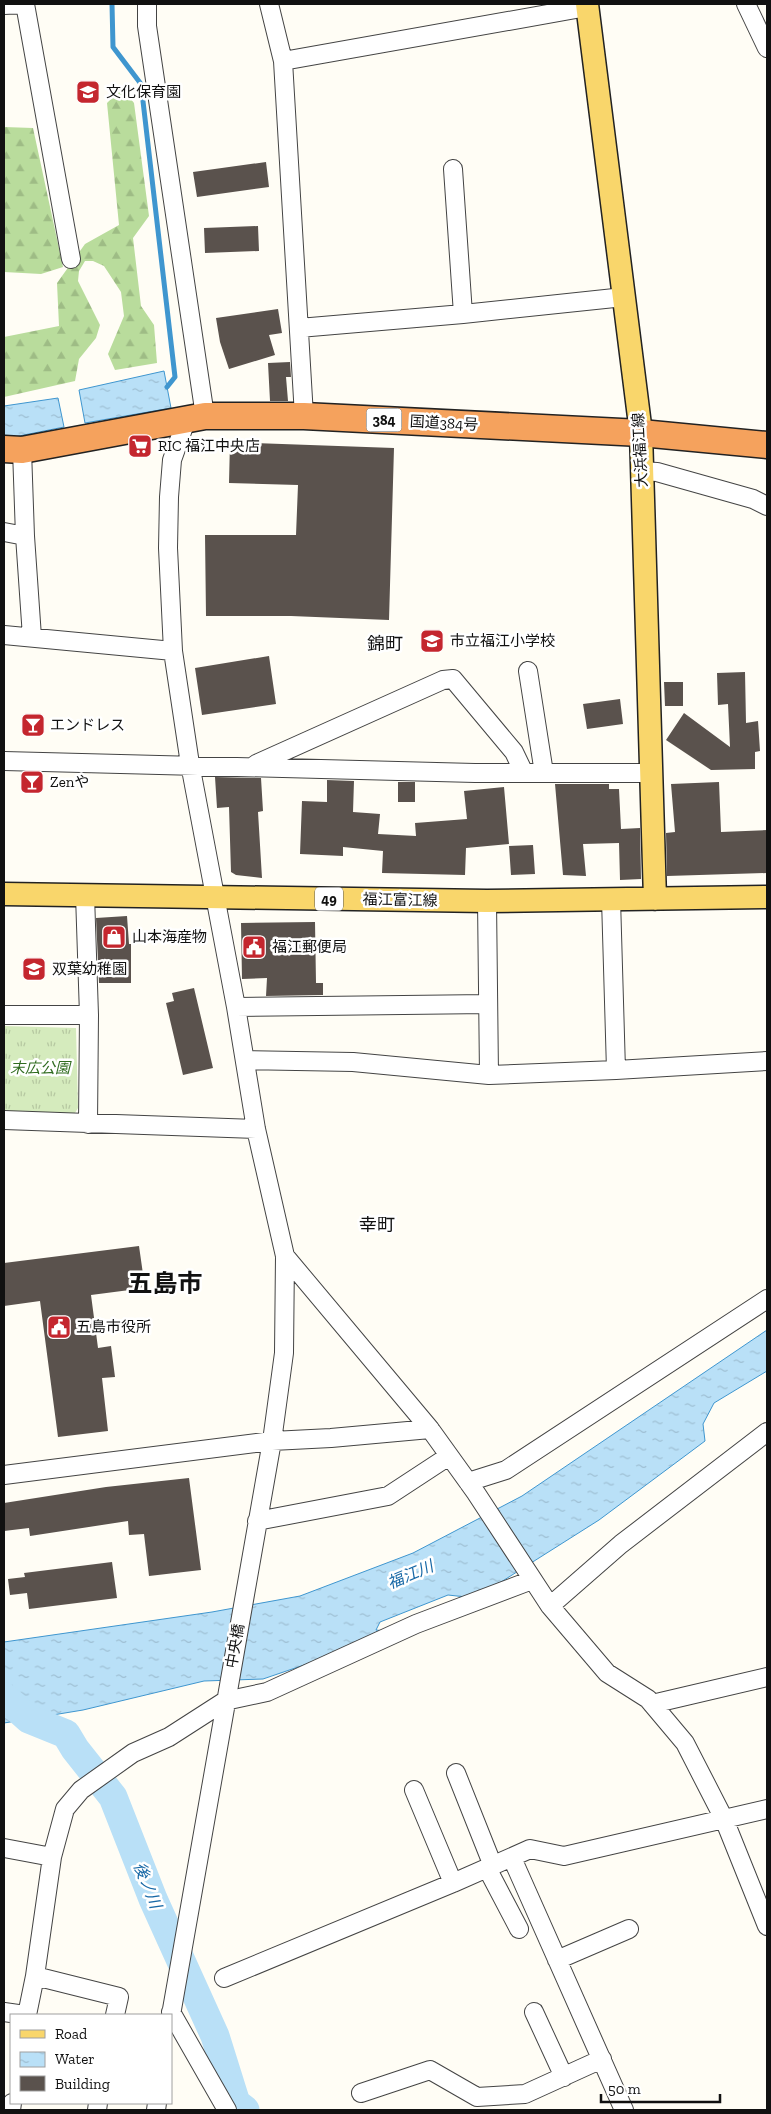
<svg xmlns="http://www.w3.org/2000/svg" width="771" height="2114" viewBox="0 0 771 2114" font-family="'Zilla Slab','Noto Sans JP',serif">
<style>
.grass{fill:url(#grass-tufts)}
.forest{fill:url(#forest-firs)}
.water{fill:url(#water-ripples);stroke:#3f96cf}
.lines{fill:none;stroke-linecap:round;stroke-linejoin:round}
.stream{stroke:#3f96cf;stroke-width:5}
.river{stroke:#b9e0f7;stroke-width:29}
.building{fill:#5a524d}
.minor-casing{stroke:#444;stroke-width:20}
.major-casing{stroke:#222;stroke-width:25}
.highway-casing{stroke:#222;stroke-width:29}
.minor{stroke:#fff;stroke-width:18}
.major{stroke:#f9d66b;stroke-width:22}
.highway{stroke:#f5a25d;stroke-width:26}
.labels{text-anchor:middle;stroke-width:5;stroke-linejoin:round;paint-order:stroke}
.shield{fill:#fff;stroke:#585858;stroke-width:1}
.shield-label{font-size:14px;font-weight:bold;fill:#111}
.poi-label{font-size:15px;fill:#111;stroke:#fff;text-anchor:start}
.street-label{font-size:15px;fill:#111;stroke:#fff}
.park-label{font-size:15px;font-style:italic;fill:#2f6b1f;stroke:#fff}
.water-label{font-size:16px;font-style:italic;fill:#1768a6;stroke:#fff}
.quarter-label{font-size:18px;fill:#111;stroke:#fff}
.town-label{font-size:25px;font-weight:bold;fill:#111;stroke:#fff}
</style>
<defs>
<pattern id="grass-tufts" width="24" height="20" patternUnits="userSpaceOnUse" patternTransform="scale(1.25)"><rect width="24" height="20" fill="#d5ebbd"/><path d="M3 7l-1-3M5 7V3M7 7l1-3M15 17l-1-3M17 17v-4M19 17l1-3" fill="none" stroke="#b6c8a1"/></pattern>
<pattern id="forest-firs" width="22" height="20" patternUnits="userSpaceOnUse" patternTransform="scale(1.25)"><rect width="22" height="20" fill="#b9dc9c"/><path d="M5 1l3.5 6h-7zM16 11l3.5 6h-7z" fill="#9ebc85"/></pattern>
<pattern id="water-ripples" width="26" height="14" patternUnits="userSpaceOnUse" patternTransform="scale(1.25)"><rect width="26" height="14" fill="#b9e0f7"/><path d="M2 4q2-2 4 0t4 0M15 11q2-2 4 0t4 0" fill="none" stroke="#9ebfd3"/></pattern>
</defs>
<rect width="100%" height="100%" fill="#fffdf5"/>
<path class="grass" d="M4,1026l72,2 2,80 -3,5 -5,2 -66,-4z"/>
<path class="forest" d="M122,88l12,15 15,113 -16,22 8,68 13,19 3,38 -42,7 -7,-16 16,-38 -3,-24 -17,-26 -11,-5h-8l-6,10 -1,10 22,44 -4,13 -17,21 -4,22 -71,16v-60l55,-11 -2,-43 28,-39 34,-19 -12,-122z
M4,127l29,1 30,139 -22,7 -37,-2z"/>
<path class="water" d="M164,371l7,37 -86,15 -6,-33z
M58,398l6,29 -60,12v-33z
M767,1330v41l-53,32 -11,21 2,17 -106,79 -98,62 -35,15 -18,-2 -68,27 -4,8 10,1 -41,20 -82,28 -59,2 -121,29 -79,13v-81l208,-30 88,-16 113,-43 109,-57z"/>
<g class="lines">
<path class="stream" d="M112,4l1,43 28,37 34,293 -8,10"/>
<path class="river" d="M4,1697l25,22 37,15 9,15 38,48 40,102 62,137 21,67 9,7"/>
</g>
<path class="building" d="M266,162l3,25 -72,10 -4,-25z
M258,226l1,25 -54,2 -1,-25z
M278,309l4,24 -13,2 6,20 -46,14 -9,-27 -4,-24z
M290,362l1,15h-5l2,24h-18l-2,-38z
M230,442l164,6 -5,172 -98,-4h-85l-1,-81h91l2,-50 -69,-2z
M269,656l7,48 -74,11 -7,-47z
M745,672l1,51 12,-2 2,30 -5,1v17l-44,1 -45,-30 18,-27 46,34 -2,-43 -10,1 -1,-32z
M664,682h19v24h-18z
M620,699l3,25 -36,5 -4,-25z
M215,777l46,1 2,33 -5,1 4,66 -26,-3 -5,-3 -2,-65 -12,1z
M327,780l27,1 -1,31 27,2 -2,20 38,2 -1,-13 52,-4 -3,-28 40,-4 5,57 -43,4 -1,27 -83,-2 1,-22 -40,-4v9l-43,-2 2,-53 25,1z
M398,782h17v20h-17z
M719,782l2,50 46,-2v43l-100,3 -1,-43 9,-1 -4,-48z
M555,784h54v5h10l2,40 19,-1 1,51 -21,1 -1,-37 -36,1 3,32 -23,-1z
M533,845l2,29 -24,1 -2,-29z
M127,916l2,28h2v39h-32l-3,-65z
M315,922l1,61h7v12l-57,1 1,-18 -25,1 -1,-56z
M194,988l19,80 -30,7 -17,-72 8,-2 -2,-8z
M139,1246l6,42 -54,7 7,53 13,-2 4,31 -13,1 6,53 -50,6 -18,-136 -36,5v-43z
M189,1478l12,92 -52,6 -5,-42 -15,1 -1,-14 -98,15 -1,-8 -25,3v-28l102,-16z
M112,1562l5,36 -88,11 -2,-16 -17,2 -2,-16 17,-2 -1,-4z"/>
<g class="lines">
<g class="minor-casing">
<path id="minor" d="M25,4l46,255
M147,4v22l58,390
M269,4l14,57 21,355
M746,4l21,44
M4,5l21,-1
M283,61l304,-54
M453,169l10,145
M299,328l164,-14 161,-17
M22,450l3,86 7,101
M642,471l15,1 96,27 14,7
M4,532l21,4
M4,635l169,16
M528,671l16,102
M4,761l471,12h176
M256,764l187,-84 10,-1 61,73 10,21
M85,895l4,120 -1,109
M611,899l5,171
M487,901l2,174
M236,1007l252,-3
M4,1015h85
M245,1060l108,2 136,13 127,-5 151,-9
M4,1120l252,9
M285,1256l145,173 46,64 74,113 57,67 41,26 37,44 39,76 43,107
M4,1475l268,-34 59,-3 99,-9
M468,1482l38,-12 261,-171
M257,1521l131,-25 61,-40
M550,1606l71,-62 146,-112
M652,1704l115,-27
M456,1773l37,93
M414,1790l39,93
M4,1848l48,9
M512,1858l112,252
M487,1868l32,61
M557,1960l72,-31
M35,1976l84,21 -4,18
M224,1978l229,-95 77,-34 34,7 203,-47
M4,2012l21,3
M171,2012l56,98
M534,2012l30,65
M27,2015l8,-39 17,-119 13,-48 16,-19 52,-37 36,-16 56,-36 42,-9 149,-68 116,-44
M171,2015l101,-574 12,-88 1,-97 -29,-127 -20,-122 -46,-243 -17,-113 -5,-103 1,-51 3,-37 15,-42
M361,2093l69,-23 47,27 48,-3 77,-35
M11,2110l1,-7
M97,2110l1,-7
M156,2110l1,-7"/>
</g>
<g class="major-casing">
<path id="major" d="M587,4l54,429 14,466
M4,894l483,7 280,-4"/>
</g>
<g class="highway-casing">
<path id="highway" d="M4,449l18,1 183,-34h99l337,17 126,12"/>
</g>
<use href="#minor" class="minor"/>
<use href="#major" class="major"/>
<use href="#highway" class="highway"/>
</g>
<defs>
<g id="school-square" transform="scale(1.25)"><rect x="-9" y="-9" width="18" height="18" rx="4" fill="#c4262e" stroke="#fff"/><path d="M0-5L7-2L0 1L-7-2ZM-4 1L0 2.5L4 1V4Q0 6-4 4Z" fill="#fff"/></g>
<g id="supermarket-square" transform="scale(1.25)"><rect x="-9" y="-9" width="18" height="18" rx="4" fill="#c4262e" stroke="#fff"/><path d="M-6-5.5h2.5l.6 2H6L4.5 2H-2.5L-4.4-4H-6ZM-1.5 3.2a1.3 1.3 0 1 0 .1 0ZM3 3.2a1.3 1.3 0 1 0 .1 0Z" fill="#fff"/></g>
<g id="bar-square" transform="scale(1.25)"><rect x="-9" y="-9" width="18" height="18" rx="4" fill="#c4262e" stroke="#fff"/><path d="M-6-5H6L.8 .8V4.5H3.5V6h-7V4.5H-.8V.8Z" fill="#fff"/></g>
<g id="shop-square" transform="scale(1.25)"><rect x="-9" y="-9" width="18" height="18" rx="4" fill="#c4262e" stroke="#fff"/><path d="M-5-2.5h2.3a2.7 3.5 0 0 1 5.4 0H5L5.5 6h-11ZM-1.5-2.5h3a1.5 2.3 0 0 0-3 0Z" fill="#fff"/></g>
<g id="civic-square" transform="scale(1.25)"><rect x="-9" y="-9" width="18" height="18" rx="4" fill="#c4262e" stroke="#fff"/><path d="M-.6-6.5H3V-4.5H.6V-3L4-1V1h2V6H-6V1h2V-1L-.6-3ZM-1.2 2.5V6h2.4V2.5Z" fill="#fff"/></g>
</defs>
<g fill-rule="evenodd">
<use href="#school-square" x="88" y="92"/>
<use href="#supermarket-square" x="140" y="446"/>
<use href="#school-square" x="432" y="641"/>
<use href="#bar-square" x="33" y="725"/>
<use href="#bar-square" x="32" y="782"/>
<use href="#shop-square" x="114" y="937"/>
<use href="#civic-square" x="254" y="947"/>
<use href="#school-square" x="34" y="969"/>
<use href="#civic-square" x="59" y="1327"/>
</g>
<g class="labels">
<g class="shield">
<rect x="366.5" y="408.5" width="35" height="23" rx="4"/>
<rect x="315" y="887.5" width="28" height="23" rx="4"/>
</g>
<g class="shield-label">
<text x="384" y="425">384</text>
<text x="329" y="904">49</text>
</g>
<g class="poi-label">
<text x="106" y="97">文化保育園</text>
<text x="158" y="451">RIC 福江中央店</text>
<text x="450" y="646">市立福江小学校</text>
<text x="50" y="730">エンドレス</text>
<text x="50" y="787">Zenや</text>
<text x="132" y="942">山本海産物</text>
<text x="272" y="952">福江郵便局</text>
<text x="52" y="974">双葉幼稚園</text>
<text x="76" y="1332">五島市役所</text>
</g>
<g class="street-label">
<text transform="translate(444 423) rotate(3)" y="5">国道384号</text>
<text transform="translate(640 450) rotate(-93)" y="5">大浜福江線</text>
<text transform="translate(400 900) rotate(1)" y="5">福江富江線</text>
<text transform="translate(235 1646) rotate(-80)" y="5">中央橋</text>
</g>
<g class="park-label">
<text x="40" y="1073">末広公園</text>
</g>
<g class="water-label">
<text transform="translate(410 1574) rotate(-23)" y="6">福江川</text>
<text transform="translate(148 1885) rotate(68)" y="6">後ノ川</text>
</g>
<g class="quarter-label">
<text x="385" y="650">錦町</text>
<text x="377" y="1231">幸町</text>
</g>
<g class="town-label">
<text x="165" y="1292">五島市</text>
</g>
</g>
<rect width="771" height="2114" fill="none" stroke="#111111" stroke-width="10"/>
<rect x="10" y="2014" width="162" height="90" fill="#ffffff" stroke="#a0a0a0"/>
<rect x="20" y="2030" width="25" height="8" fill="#f9d66b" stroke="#a0a0a0"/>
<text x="55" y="2039" font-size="15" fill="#111111">Road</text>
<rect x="20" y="2052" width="25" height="15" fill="url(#water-ripples)" stroke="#a0a0a0"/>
<text x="55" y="2064" font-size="15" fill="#111111">Water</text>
<rect x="20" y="2076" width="25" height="15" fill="#5a524d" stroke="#a0a0a0"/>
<text x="55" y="2089" font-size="15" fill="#111111">Building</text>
<path d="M601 2094v8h119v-8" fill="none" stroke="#111111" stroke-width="2.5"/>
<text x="608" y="2094" font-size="15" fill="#111111" stroke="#ffffff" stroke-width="4" paint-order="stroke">50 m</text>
</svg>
